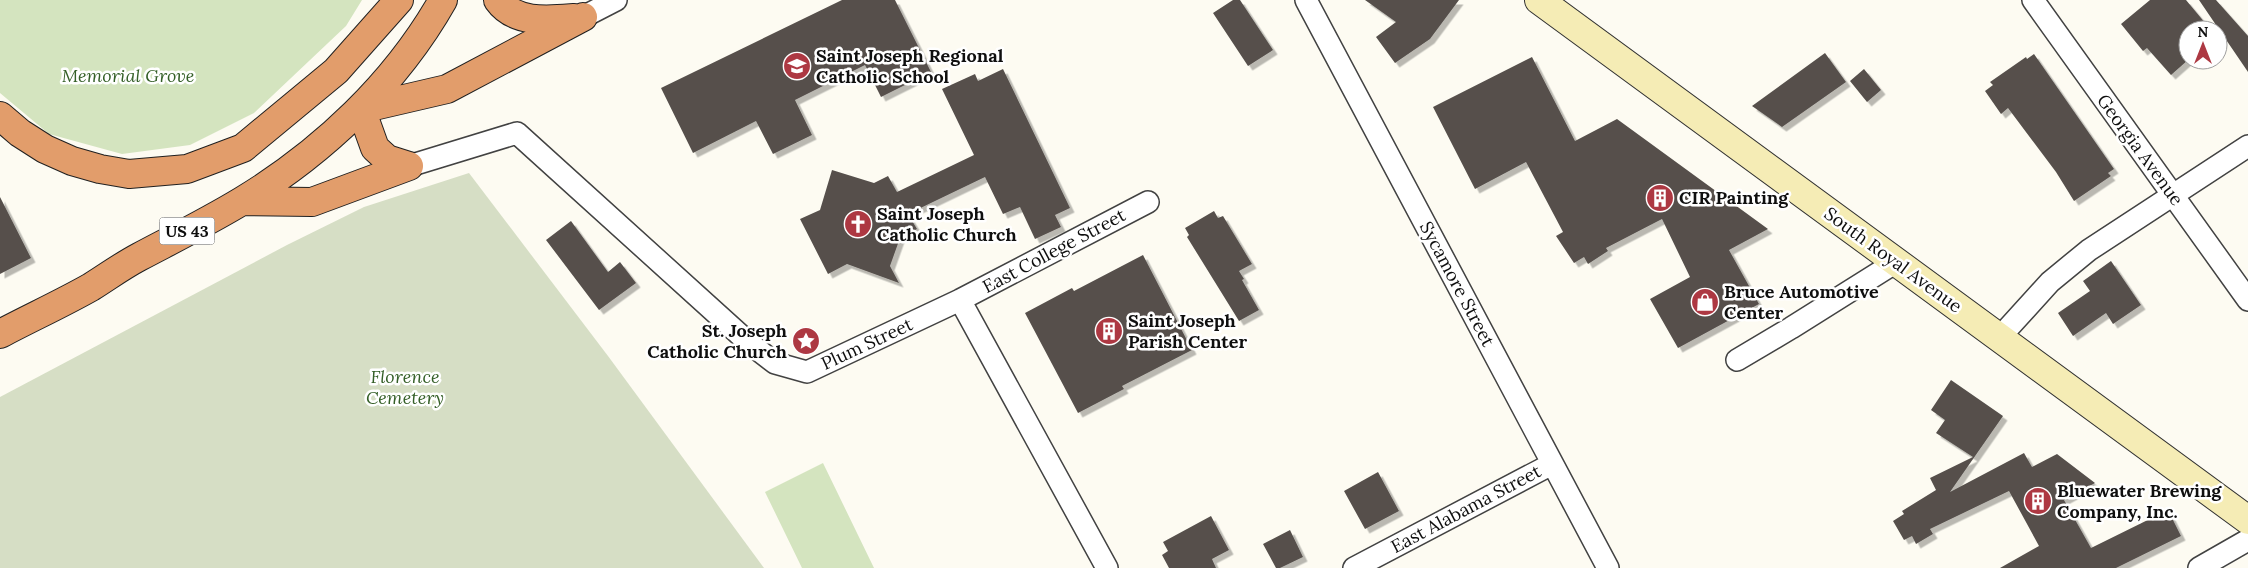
<svg xmlns="http://www.w3.org/2000/svg" width="2248" height="568" viewBox="0 0 2248 568" font-family="Lora,serif">
<style>
.green{fill:#d4e4bf}
.cemetery{fill:#d6dec5}
.building{fill:#56504c;filter:url(#shadow)}
.lines{fill:none;stroke-linecap:round;stroke-linejoin:round}
.street-casing{stroke:#424242;stroke-width:24}
.secondary-casing{stroke:#313131;stroke-width:30}
.highway-casing{stroke:#202020;stroke-width:30}
.street{stroke:#fff;stroke-width:21}
.secondary{stroke:#f5ecb5;stroke-width:28}
.highway{stroke:#e29d6b;stroke-width:28}
.labels{text-anchor:middle;stroke-width:5;stroke-linejoin:round;paint-order:stroke}
.shield{fill:#fff;stroke:#575757;stroke-width:1}
.shield-label{font-size:16px;font-weight:bold;fill:#0f0f0f}
.poi-label{font-size:18px;font-weight:bold;fill:#0f0f0f;stroke:#fff;text-anchor:start}
.park-label{font-size:18px;font-style:italic;fill:#345f27;stroke:#fff}
.street-label{font-size:18px;fill:#0f0f0f;stroke:#fff}
</style>
<defs>
<filter id="shadow"><feDropShadow dx="4.5" dy="4.5" stdDeviation="0" flood-color="#0004"/></filter>
</defs>
<rect width="100%" height="100%" fill="#fdfbf2"/>
<path class="green" d="M0,0h362l-16,26 -92,87 -64,32 -68,9 -73,-20 -49,-41z
M823,463l51,105h-72l-37,-76z"/>
<path class="cemetery" d="M469,173l139,183 156,212h-764v-171l287,-152 77,-38z"/>
<path class="building" d="M842,0h53l36,72 -50,25 -16,-32 -70,35 17,35 -39,19 -17,-33 -63,32 -32,-65z
M1233,0h7l33,50 -25,16 -35,-53z
M1365,0h94l-29,39 -35,24 -19,-26 20,-15z
M2150,0h36l25,30h-23v30l-17,15 -24,-27 -4,3 -22,-27z
M2199,0h17l32,36v36z
M1825,53l21,29 -64,45 -30,-21z
M2034,54l80,115 -6,4 3,3 -37,25 -18,-29 -48,-64 -7,6 -16,-23 8,-6 -3,-3 36,-25 1,2z
M1532,57l43,84 42,-22 151,110 -39,21 30,54 -81,44 -28,-49 40,-22 -28,-58 -56,29 2,3 -20,13 -4,-7 -10,6 -18,-27 7,-4 -37,-70 -51,27 -42,-82z
M1003,69l67,139 -15,7 6,12 -26,12 -15,-32 -17,7 -18,-37 -77,37 9,15 -17,9 -10,28 9,17 -52,-19 -19,10 -28,-55 20,-9 12,-40 42,13 14,-7 9,16 77,-37 -32,-66 33,-15 3,7z
M1864,69l17,21 -14,12 -17,-21z
M0,197l31,61 -31,16z
M1214,211l4,7 5,-2 29,48 -13,7 5,8 -2,1 17,30 -20,11 -52,-84 2,-2 -4,-7z
M571,221l37,51 12,-10 16,21 -37,27 -53,-70z
M1143,255l49,95 -70,36 2,3 -46,24 -53,-100 47,-25 2,3z
M2111,261l30,44 -28,19 -7,-11 -33,23 -15,-23 32,-22 -7,-10z
M1951,380l52,36 -53,76 74,-39 8,14 25,-13 38,29 -31,17 27,48 77,-38 13,26 -65,32h-116l39,-22 -30,-55 -79,38 3,5 -17,10 -4,-8 -8,4 -11,-19 11,-7 -2,-3 34,-21 -6,-12 43,-21 -37,-24 9,-13 -14,-10z
M1378,472l21,39 -34,18 -21,-38z
M1211,516l18,34 -17,9 4,9h-47l-7,-13 6,-4 -5,-9z
M1290,530l13,27 -23,11h-4l-13,-24z"/>
<g class="lines">
<g class="street-casing">
<path id="street" d="M1306,0l302,568
M2033,0l215,300
M583,17l33,-17
M409,166l108,-33 232,210 26,20 32,9 153,-72 188,-98
M960,300l147,268
M2000,337l50,-55 39,-32 159,-104
M1737,360l54,-32 105,-66
M1354,568l198,-104
M2199,568l49,-28"/>
</g>
<g class="secondary-casing">
<path id="secondary" d="M1539,0l709,520"/>
</g>
<g class="highway-casing">
<path id="highway" d="M498,0c17,24 51,20 76,18
M361,109l86,-20 136,-72
M361,109l14,39 12,11 22,7
M0,116l20,17 25,16 27,12 28,8 29,5 58,-5 56,-21 93,-77 63,-71
M242,201l70,1 97,-36
M0,334c30,-16 61,-30 91,-47 16,-10 31,-21 48,-30 34,-18 70,-36 103,-56 81,-49 154,-118 201,-201"/>
</g>
<use href="#street" class="street"/>
<use href="#secondary" class="secondary"/>
<use href="#highway" class="highway"/>
</g>
<defs>
<g id="school-disc" transform="scale(1.4375)"><circle r="9.5" fill="#ad3842" stroke="#fff"/><path d="M0-5L7-2L0 1L-7-2ZM-4 1L0 2.5L4 1V4Q0 6-4 4Z" fill="#fff"/></g>
<g id="building-disc" transform="scale(1.4375)"><circle r="9.5" fill="#ad3842" stroke="#fff"/><path d="M-4-6H4V6H1V3H-1V6H-4ZM-2.5-4.3h1.7v1.8h-1.7ZM.8-4.3h1.7v1.8H.8ZM-2.5-1h1.7V.8h-1.7ZM.8-1h1.7V.8H.8Z" fill="#fff"/></g>
<g id="church-disc" transform="scale(1.4375)"><circle r="9.5" fill="#ad3842" stroke="#fff"/><path d="M-1.2-6h2.4v3.5h3.3v2.4h-3.3V6h-2.4V-.1h-3.3v-2.4h3.3Z" fill="#fff"/></g>
<g id="shop-disc" transform="scale(1.4375)"><circle r="9.5" fill="#ad3842" stroke="#fff"/><path d="M-5-2.5h2.3a2.7 3.5 0 0 1 5.4 0H5L5.5 6h-11ZM-1.5-2.5h3a1.5 2.3 0 0 0-3 0Z" fill="#fff"/></g>
<g id="sight-disc" transform="scale(1.4375)"><circle r="9.5" fill="#ad3842" stroke="#fff"/><path d="M0-6L1.8-2.2L6-1.7L2.9 1.2L3.7 5.4L0 3.3L-3.7 5.4L-2.9 1.2L-6-1.7L-1.8-2.2Z" fill="#fff"/></g>
</defs>
<g fill-rule="evenodd">
<use href="#school-disc" x="797" y="66"/>
<use href="#building-disc" x="1660" y="198"/>
<use href="#church-disc" x="858" y="224"/>
<use href="#shop-disc" x="1705" y="302"/>
<use href="#building-disc" x="1109" y="331"/>
<use href="#sight-disc" x="806" y="341"/>
<use href="#building-disc" x="2038" y="501"/>
</g>
<g class="labels">
<rect class="shield" x="159.5" y="217.5" width="55" height="27" rx="4"/>
<g class="shield-label">
<text x="187" y="237">US 43</text>
</g>
<g class="poi-label">
<text x="816" y="62">Saint Joseph Regional<tspan x="816" dy="21">Catholic School</tspan></text>
<text x="1679" y="204">CIR Painting</text>
<text x="877" y="220">Saint Joseph<tspan x="877" dy="21">Catholic Church</tspan></text>
<text x="1724" y="298">Bruce Automotive<tspan x="1724" dy="21">Center</tspan></text>
<text x="1128" y="327">Saint Joseph<tspan x="1128" dy="21">Parish Center</tspan></text>
<text x="787" y="337" text-anchor="end">St. Joseph<tspan x="787" dy="21">Catholic Church</tspan></text>
<text x="2057" y="497">Bluewater Brewing<tspan x="2057" dy="21">Company, Inc.</tspan></text>
</g>
<g class="park-label">
<text x="128" y="82">Memorial Grove</text>
<text x="405" y="383">Florence<tspan x="405" dy="21">Cemetery</tspan></text>
</g>
<g class="street-label">
<text transform="translate(2140 150) rotate(54)" y="6">Georgia Avenue</text>
<text transform="translate(1054 251) rotate(-28)" y="6">East College Street</text>
<text transform="translate(1893 260) rotate(36)" y="6">South Royal Avenue</text>
<text transform="translate(1457 284) rotate(62)" y="6">Sycamore Street</text>
<text transform="translate(867 344) rotate(-25)" y="6">Plum Street</text>
<text transform="translate(1466 509) rotate(-28)" y="6">East Alabama Street</text>
</g>
</g>
<g transform="translate(2203 45)"><circle r="24" fill="#ffffff" stroke="#9f9f9f"/>
<path d="M0-4L9 19L0 12L-9 19Z" fill="#ad3842"/>
<text y="-8" font-size="14" font-weight="bold" text-anchor="middle" fill="#0f0f0f">N</text>
</g>
</svg>
